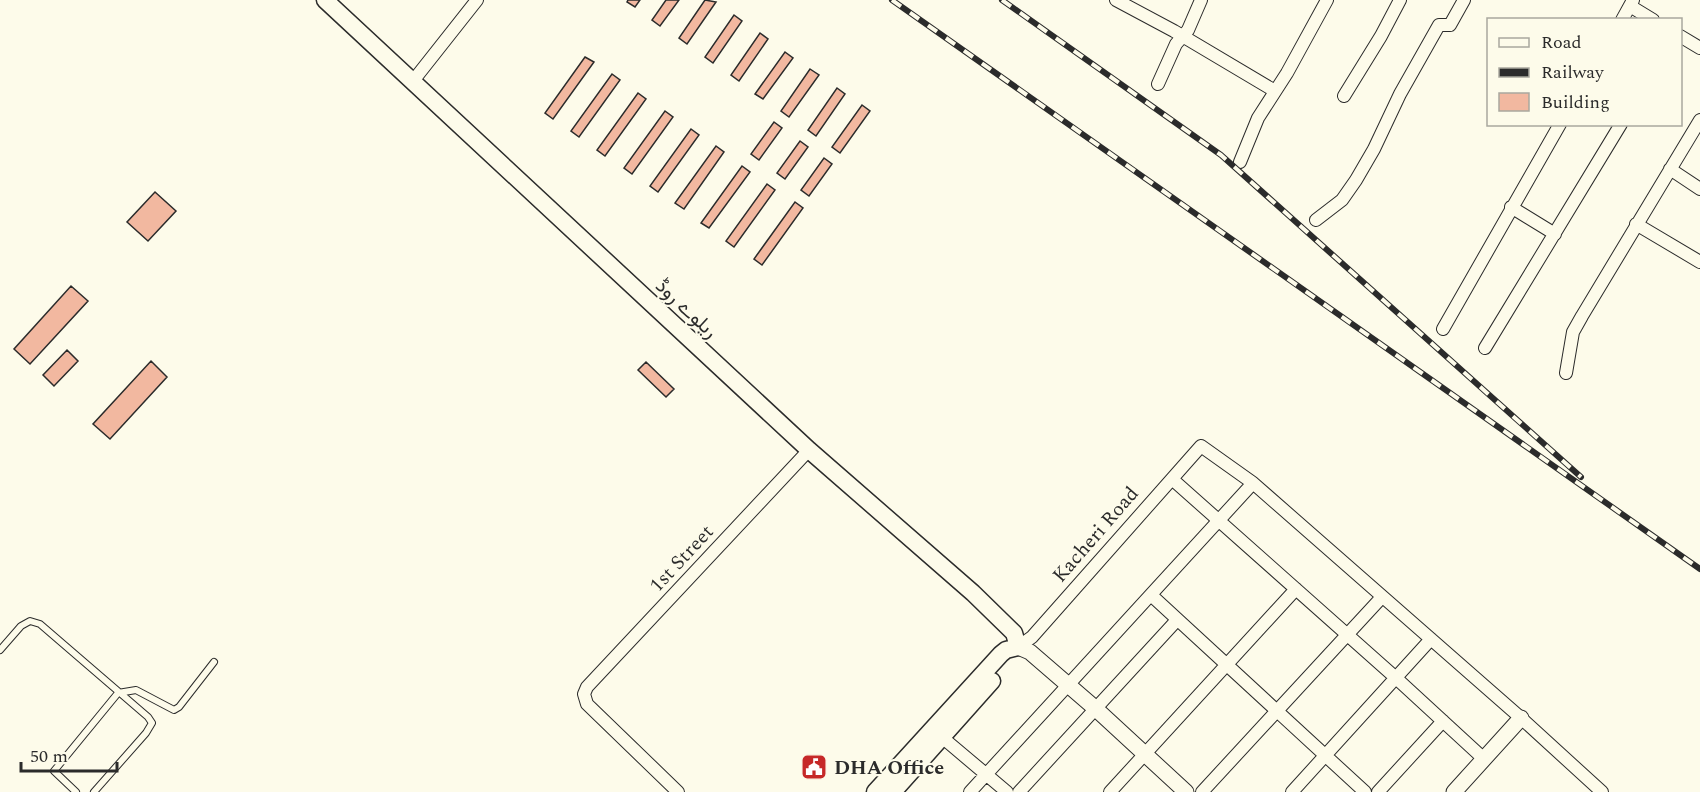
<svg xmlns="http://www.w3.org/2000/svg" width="1700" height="792" viewBox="0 0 1700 792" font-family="Spectral,Vazirmatn,serif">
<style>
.building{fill:#f2b8a0;stroke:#2b2b2b;stroke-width:1.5}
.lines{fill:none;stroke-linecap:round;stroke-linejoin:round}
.service-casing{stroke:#2b2b2b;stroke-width:8}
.minor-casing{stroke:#2b2b2b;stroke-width:14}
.tertiary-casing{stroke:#2b2b2b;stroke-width:17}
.secondary-casing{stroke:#2b2b2b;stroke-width:19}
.service{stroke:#fdfbea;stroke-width:6}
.minor{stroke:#fdfbea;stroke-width:12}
.tertiary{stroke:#fdfbea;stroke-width:15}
.secondary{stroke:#fdfbea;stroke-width:16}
.rail-casing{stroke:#2b2b2b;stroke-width:6}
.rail{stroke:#fdfbea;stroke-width:4;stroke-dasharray:11;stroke-linecap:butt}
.labels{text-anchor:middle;stroke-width:4.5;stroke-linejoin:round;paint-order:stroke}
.street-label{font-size:20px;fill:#2b2b2b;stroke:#fdfbea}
.poi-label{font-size:20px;font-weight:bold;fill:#2b2b2b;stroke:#fdfbea;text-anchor:start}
</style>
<rect width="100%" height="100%" fill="#fdfbea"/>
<path class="building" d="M628,0h12l-5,7 -8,-5z
M666,0h13l-19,26 -8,-6z
M705,0l11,2 -29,42 -8,-6z
M734,15l8,6 -29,42 -8,-6z
M760,33l8,6 -29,42 -8,-6z
M785,52l8,6 -30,41 -8,-5z
M585,57l9,5 -41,57 -8,-6z
M810,69l9,6 -30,42 -8,-6z
M612,74l8,6 -41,57 -8,-6z
M837,88l8,6 -29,42 -8,-6z
M638,93l8,6 -41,57 -8,-6z
M862,105l8,6 -30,42 -8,-6z
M665,111l8,6 -41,57 -8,-6z
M774,122l8,6 -23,32 -8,-6z
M691,129l8,6 -41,57 -8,-6z
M800,141l8,6 -23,32 -8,-6z
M716,146l8,6 -40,57 -9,-6z
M824,158l8,6 -23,32 -8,-6z
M742,166l8,6 -41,56 -8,-5z
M767,184l8,6 -41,57 -8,-6z
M155,192l21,19 -28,30 -21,-19z
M795,202l8,6 -41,57 -8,-6z
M71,286l17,15 -58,63 -16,-15z
M67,350l11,11 -24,25 -11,-11z
M151,361l16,16 -57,62 -17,-15z
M646,362l28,27 -8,8 -28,-27z"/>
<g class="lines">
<g class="service-casing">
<path id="service" d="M0,650l21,-24 9,-5 10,3 108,93 4,6 -6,10 -52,59
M76,792l-22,-21 64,-78 18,-3 38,20 5,-3 35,-45"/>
</g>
<g class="minor-casing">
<path id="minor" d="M1116,0l58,31 101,60
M1630,6l23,14
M1622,20l11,-20
M1680,36l20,12
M413,81l64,-81
M1158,84l18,-40 12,-14 13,-30
M1344,96l37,-60 19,-36
M1240,162l18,-44 29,-45 40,-73
M1670,169l30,20
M1511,207l44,27
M1316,220l26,-20 14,-20 18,-31 26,-55 39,-69h11l14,-25
M1636,224l64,38
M1443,329l117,-205
M1485,348l136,-224
M1566,373l7,-41 9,-16 118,-196
M1172,479l224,199 88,81
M1151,595l214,197
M1018,647l14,-10 169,-191 52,37 268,235 81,74
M943,738l64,54
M678,792l-91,-88 -3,-10 3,-7 222,-237
M970,792l283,-309
M1019,792l158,-172
M1110,792l186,-203
M1202,792l180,-195
M1292,792l139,-153
M1378,792l65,-71"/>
</g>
<g class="tertiary-casing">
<path id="tertiary" d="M1018,647l12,5 66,57 90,83
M1454,792l67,-74"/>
</g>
<g class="secondary-casing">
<path id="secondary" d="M325,0l484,450 164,143 41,40 4,14
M875,792l126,-138 5,-4 12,-3
M893,792l99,-111"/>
</g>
<use href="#service" class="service"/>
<use href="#minor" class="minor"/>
<use href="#tertiary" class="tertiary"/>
<use href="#secondary" class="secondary"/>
<g class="rail-casing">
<path id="rail" d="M892,0l808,569
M1002,0l219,155 360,322"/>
</g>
<use href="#rail" class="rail"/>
</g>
<defs>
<g id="civic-square" transform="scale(1.35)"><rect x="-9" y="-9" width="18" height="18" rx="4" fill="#c62828" stroke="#fdfbea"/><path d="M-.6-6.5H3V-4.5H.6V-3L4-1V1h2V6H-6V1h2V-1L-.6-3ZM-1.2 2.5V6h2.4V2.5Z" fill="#fff"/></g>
</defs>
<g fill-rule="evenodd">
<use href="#civic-square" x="814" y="767"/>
</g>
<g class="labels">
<g class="street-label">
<text transform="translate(687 308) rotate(43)" y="7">ریلوے روڈ</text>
<text transform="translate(1095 534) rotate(-49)" y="7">Kacheri Road</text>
<text transform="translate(681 558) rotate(-47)" y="7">1st Street</text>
</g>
<g class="poi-label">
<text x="834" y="774">DHA Office</text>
</g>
</g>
<rect x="1487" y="18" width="195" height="108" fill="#fdfbea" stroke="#a9a89e" stroke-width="1.5"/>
<rect x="1499" y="38" width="30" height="9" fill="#fdfbea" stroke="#a9a89e" stroke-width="1.5"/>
<text x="1541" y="48" font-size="18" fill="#2b2b2b">Road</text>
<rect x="1499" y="68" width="30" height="9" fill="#2b2b2b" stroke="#a9a89e" stroke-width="1.5"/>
<text x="1541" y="78" font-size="18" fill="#2b2b2b">Railway</text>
<rect x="1499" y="93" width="30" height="18" fill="#f2b8a0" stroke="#a9a89e" stroke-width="1.5"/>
<text x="1541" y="108" font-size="18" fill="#2b2b2b">Building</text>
<path d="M21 762v9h96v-9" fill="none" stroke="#2b2b2b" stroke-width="3"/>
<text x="30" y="762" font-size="18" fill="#2b2b2b" stroke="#fdfbea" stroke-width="4.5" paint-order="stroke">50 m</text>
</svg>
